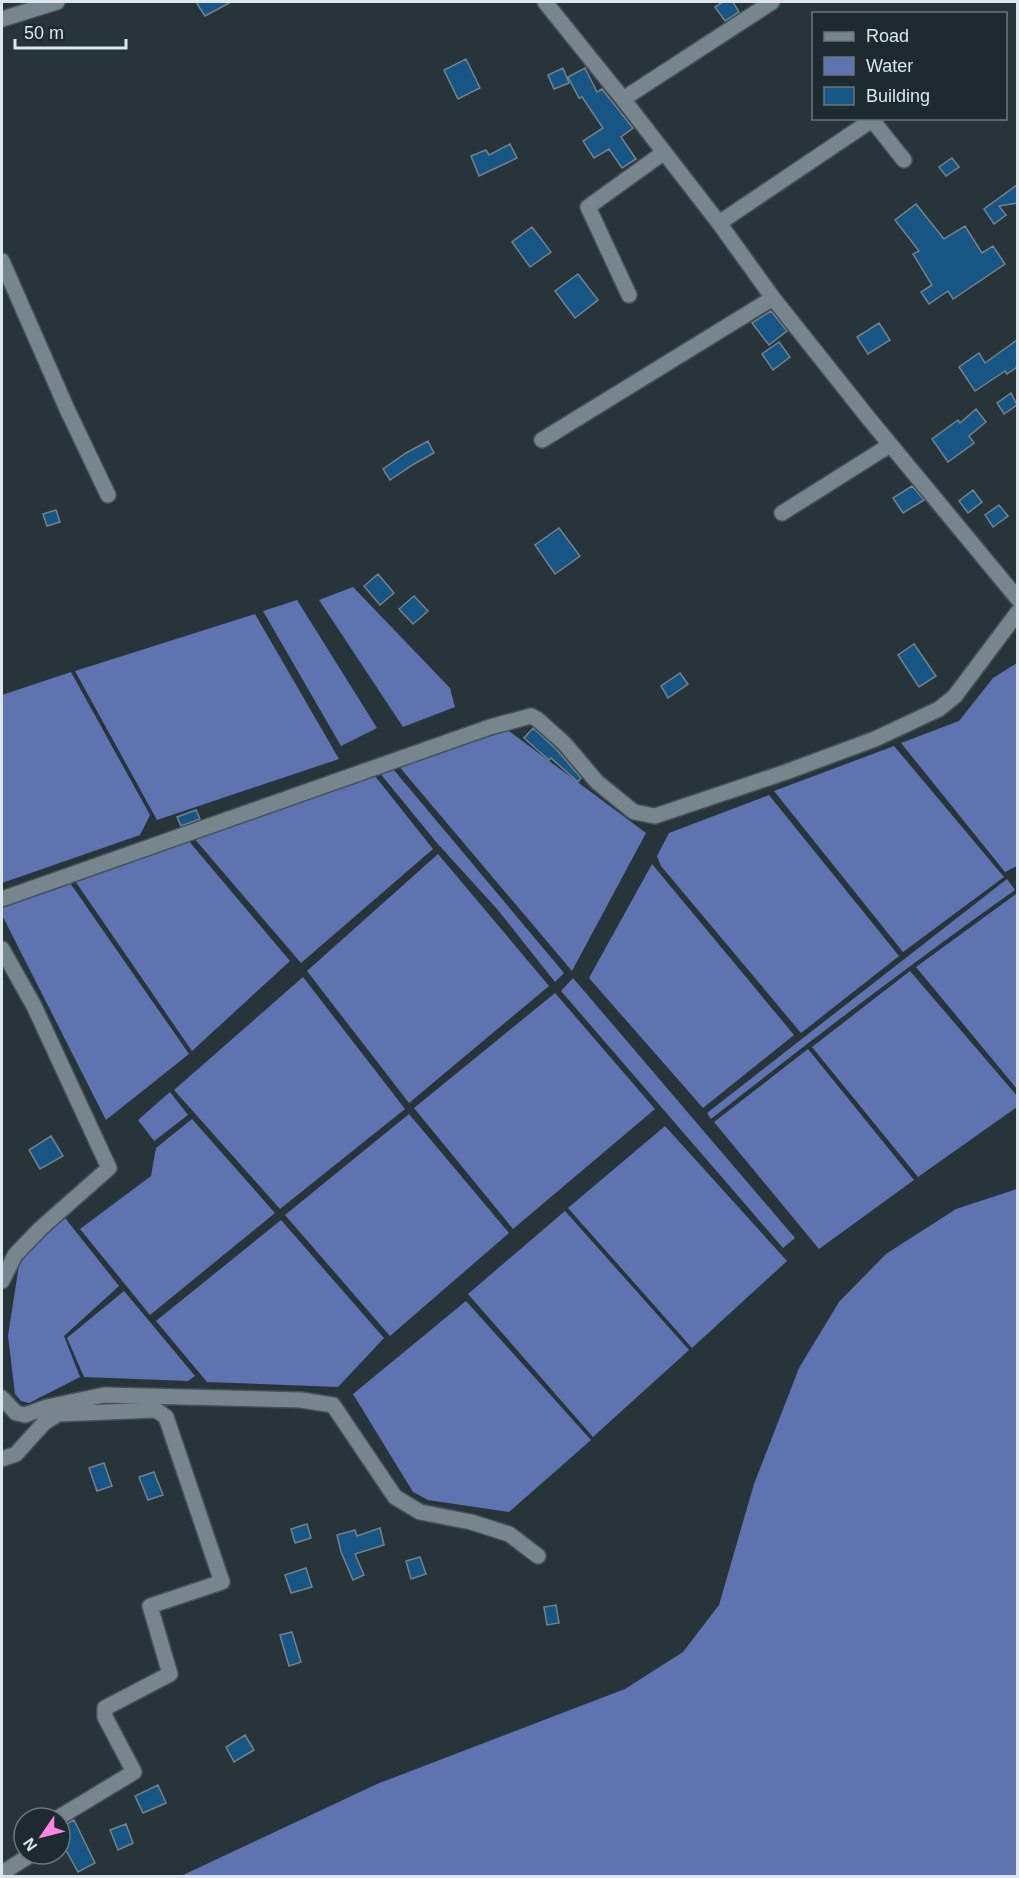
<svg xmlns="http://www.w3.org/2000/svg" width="1019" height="1878" viewBox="0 0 1019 1878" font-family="Helvetica,sans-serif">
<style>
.water{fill:#5f73b1}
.building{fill:#175584;stroke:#75818b;stroke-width:1.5}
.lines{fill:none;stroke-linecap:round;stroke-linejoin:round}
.street-casing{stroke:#455156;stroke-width:18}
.street{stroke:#76868c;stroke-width:15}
</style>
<rect width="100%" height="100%" fill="#27353b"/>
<path class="water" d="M353,587l97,101 5,19 -52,20 -84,-127z
M297,600l80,128 -36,18 -78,-135z
M255,614l84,145 -182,61 -82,-149z
M1017,663v203l-12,6 -104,-129 58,-22 34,-43z
M71,672l79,143 -10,20 -138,48v-188z
M493,729l16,2 137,102 -74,138 -175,-207z
M894,746l110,131 -101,75 -129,-161z
M393,769l171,204 -9,9 -58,-73 -60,-66 -58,-71z
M375,776l58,73 -132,114 -108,-126z
M769,795l130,161 -98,77 -140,-167 -4,-10 12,-23z
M188,840l102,121 -98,90 -119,-173z
M438,854l111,132 -140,117 -102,-132z
M652,864l142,171 -91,73 -114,-130z
M1007,879l8,11c-103,73 -204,150 -304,229l-4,-6z
M68,880l121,174 -83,66 -104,-205 1,-11z
M1016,894l2,2 -1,193 -101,-122z
M910,971l108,126 -1,10 -99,70 -106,-130z
M303,977l102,132 -125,100 -106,-119z
M573,978l222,260 -12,10 -222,-257z
M555,993l100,116 -142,120 -99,-121z
M808,1049l106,131 -95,69 -105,-127z
M170,1092l18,23 -34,26 -16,-21z
M409,1114l100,119 -119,103 -105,-121z
M192,1119l83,94 -125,102 -70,-86 71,-53 5,-28z
M665,1126l122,135 -95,87 -124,-140z
M1017,1189v687h-836l196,-92 248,-95 58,-37 36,-47 35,-121 45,-116 40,-66 47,-48 70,-45z
M565,1211l124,139 -96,87 -125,-143z
M65,1218l54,68 -55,50 16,41 -51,26 -8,-2 -6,-7 -7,-58 12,-78z
M281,1220l103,118 -46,49 -131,-5 -51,-61z
M124,1291l71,85 -7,5 -104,-4 -17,-39z
M466,1301l125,139 -82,72 -81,-12 -15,-8 -60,-98z"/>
<path class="building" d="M196,2h35l-26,14z
M723,2h10l6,10 -14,9 -10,-14z
M466,59l14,29 -22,11 -14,-29z
M563,68l6,15 -15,6 -6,-14z
M585,68l12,24 5,-3 31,39 -12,9 15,22 -14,9 -13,-19 -15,9 -11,-17 20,-13 -21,-31 -3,1 -11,-21z
M510,144l7,14 -38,18 -8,-20 15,-6 3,5z
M952,158l7,9 -13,9 -7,-9z
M1017,185v18l-18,3 7,9 -12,9 -10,-15z
M916,204l28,35 21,-13 17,27 11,-7 12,18 -52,35 -5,-8 -19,13 -8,-12 11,-7 -19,-31 6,-3 -24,-31z
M532,227l19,25 -21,15 -18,-25z
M578,274l20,26 -23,18 -20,-27z
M771,311l16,20 -18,14 -17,-22z
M879,323l11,17 -22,14 -11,-17z
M1017,340v27l-10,7 -2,-3 -30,20 -16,-24 20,-14 6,10z
M779,342l11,15 -17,13 -11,-16z
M1011,393l6,12 -13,9 -7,-11z
M976,409l10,13 -17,14 5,7 -26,19 -16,-23 26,-19 2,3z
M428,441l6,12 -20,11 -24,16 -7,-11 23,-16z
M912,486l12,14 -21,13 -10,-15z
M973,490l9,12 -14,11 -9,-12z
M999,505l9,11 -15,11 -8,-12z
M56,510l4,12 -13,4 -4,-12z
M559,528l21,28 -25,18 -20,-29z
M378,574l16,19 -14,12 -16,-19z
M414,596l14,15 -15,13 -14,-15z
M914,644l22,32 -17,11 -21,-32z
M680,673l8,11 -20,14 -7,-12z
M533,728l24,22 24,28 -3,4 -27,-24 -2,2 -25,-22z
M196,810l4,9 -19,7 -4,-9z
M51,1136l12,20 -23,13 -11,-19z
M104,1463l8,23 -15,5 -8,-23z
M154,1472l9,23 -15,5 -9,-23z
M307,1524l4,14 -16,5 -4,-14z
M380,1528l4,17 -29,9 9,21 -11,5 -12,-28 -4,-17 18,-5 2,6z
M420,1557l6,17 -15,5 -5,-18z
M306,1568l6,19 -21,6 -6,-18z
M556,1605l3,18 -12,2 -3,-18z
M292,1632l9,30 -12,4 -9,-31z
M245,1735l9,15 -20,12 -8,-15z
M158,1785l8,18 -23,10 -8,-17z
M74,1820l21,43 -17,9 -15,-27 -3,2v-20z
M126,1824l7,19 -15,7 -8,-20z"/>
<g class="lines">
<g class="street-casing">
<path id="street" d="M545,2l78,97 96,124 54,75 97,122 148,179
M2,19l55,-17
M623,99l149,-97
M719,223l153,-103 32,40
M2,261l65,148 41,86
M629,295l-41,-88 75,-54
M542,440l231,-142
M782,513l108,-68
M2,899l488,-172 41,-11 6,3 27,24 33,39 37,30 21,4 131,-44 89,-33 64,-30 16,-13 63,-84
M2,949l32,57 75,162 -68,60 -26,27 -13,26
M2,1398l14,15 9,2 22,-8 57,-12 197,5 32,5 62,92 25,15 51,10 38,12 29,22
M2,1459l14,-5 28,-31 14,-9 98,-4 10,7 56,165 -72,24 20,68 -65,34v9l29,55 -76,46
M2,1873l30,-19"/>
</g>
<use href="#street" class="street"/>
</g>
<rect width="1019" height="1878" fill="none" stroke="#dde6ea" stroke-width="6"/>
<rect x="812" y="12" width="195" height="108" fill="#1d2b30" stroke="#6a767a" stroke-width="1.5"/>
<rect x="824" y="32" width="30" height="9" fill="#76868c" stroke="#6a767a" stroke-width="1.5"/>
<text x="866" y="42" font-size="18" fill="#dde6ea">Road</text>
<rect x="824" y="57" width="30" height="18" fill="#5f73b1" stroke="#6a767a" stroke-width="1.5"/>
<text x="866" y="72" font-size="18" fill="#dde6ea">Water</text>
<rect x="824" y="87" width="30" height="18" fill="#175584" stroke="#6a767a" stroke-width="1.5"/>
<text x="866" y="102" font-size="18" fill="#dde6ea">Building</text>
<g transform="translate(42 1836) rotate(235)"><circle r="28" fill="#1d2b30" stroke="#6a767a" stroke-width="1.5"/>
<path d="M0-4.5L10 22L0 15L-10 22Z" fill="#fe86e1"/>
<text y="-9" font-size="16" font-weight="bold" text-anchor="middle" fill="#dde6ea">N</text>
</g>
<path d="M15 39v9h111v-9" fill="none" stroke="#dde6ea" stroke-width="3"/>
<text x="24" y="39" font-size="18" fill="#dde6ea" stroke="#1d2b30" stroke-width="4.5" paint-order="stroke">50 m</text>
</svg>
